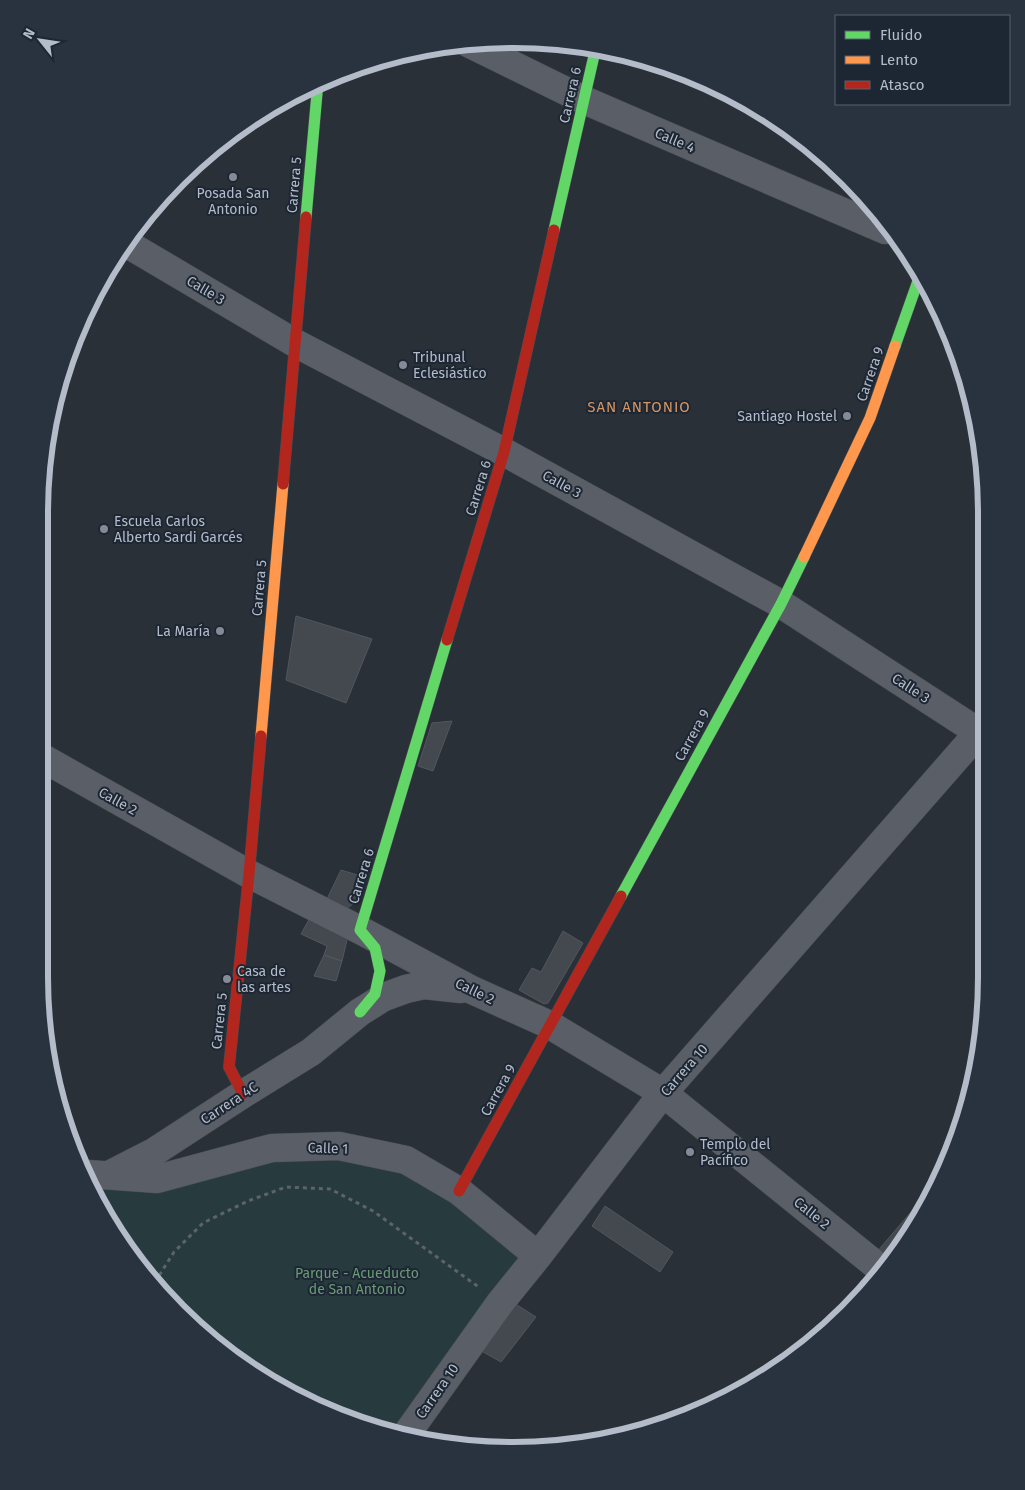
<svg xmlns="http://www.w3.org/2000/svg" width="1025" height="1490" viewBox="0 0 1025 1490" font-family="'Fira Sans',sans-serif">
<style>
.green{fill:#273a3e}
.building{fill:#444950;stroke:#52575f}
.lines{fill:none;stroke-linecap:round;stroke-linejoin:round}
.street-casing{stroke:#484c53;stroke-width:29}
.fast-casing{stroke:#484c53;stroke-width:12}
.slow-casing{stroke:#484c53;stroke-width:12}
.jam-casing{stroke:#484c53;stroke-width:12}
.path{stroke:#5d636a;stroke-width:3;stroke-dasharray:4 4;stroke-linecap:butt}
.street{stroke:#5a5e66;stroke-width:28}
.fast{stroke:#63d668;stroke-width:11}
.slow{stroke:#ff974d;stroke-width:11}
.jam{stroke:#b3261e;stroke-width:11}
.poi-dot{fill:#848b96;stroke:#1d2633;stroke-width:2}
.labels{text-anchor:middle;stroke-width:4;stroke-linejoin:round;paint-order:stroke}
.street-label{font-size:14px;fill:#b4bcc9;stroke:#1d2633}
.poi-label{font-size:14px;fill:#b4bcc9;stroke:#1d2633;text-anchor:start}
.park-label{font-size:14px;fill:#6b9a76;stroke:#1d2633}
.neighbourhood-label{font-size:15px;letter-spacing:1px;fill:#d59563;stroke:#1d2633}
.rim{fill:none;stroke:#b4bcc9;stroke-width:6}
</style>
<rect width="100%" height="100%" fill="#2a3038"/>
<path class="green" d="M272,1148l134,12 132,96 -132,179 -75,-20 -131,-81 -82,-94 -23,-50 13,-14z"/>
<path class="building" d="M296,616l76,23 -26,64 -60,-23z
M452,721l-19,50 -15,-5 14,-43z
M341,870l23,7 -5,23 -12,8 -21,-7z
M311,916l38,16 -7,29 -18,-6 3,-9 -26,-12z
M563,931l20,12 -35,60 -4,1 -25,-14 13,-22 9,4z
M324,955l18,6 -6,20 -22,-5z
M922,1199l4,4 -20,38 -17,21 -13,-9z
M605,1206l68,46 -13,20 -68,-46z
M514,1303l22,14 -35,45 -23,-13z"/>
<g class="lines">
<g class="street-casing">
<path id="street" d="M468,43l116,57 301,130
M129,245l166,98 209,109 277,152 205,133
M39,756l210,118 111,56 112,60 78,35 113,68 219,177
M88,1174l69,5 115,-31 67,-2 67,14 53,31 79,65
M109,1175l45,-23 89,-58 68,-42 49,-40 24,-15 22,-8 18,-4 37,4
M406,1435l94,-132 38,-47 125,-163 323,-369"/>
</g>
<g class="fast-casing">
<path id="fast" d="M306,217l12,-135
M554,230l42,-183
M895,346l24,-68
M621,896l160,-292 23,-47
M360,1012l15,-18 5,-23 -5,-23 -15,-18 87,-290"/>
</g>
<g class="slow-casing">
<path id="slow" d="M804,557l66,-139 25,-72
M261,736l22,-252"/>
</g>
<g class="jam-casing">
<path id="jam" d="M283,484l23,-267
M447,640l57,-188 50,-222
M243,1094l-14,-27 20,-193 12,-138
M459,1191l162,-295"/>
</g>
<path class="path" d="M155,1282l19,-30 29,-29 45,-22 38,-14 44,2 43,22 107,77"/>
<use href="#street" class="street"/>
<use href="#fast" class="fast"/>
<use href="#slow" class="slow"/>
<use href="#jam" class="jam"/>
</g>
<g class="poi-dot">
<circle cx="233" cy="177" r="5"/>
<circle cx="403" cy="365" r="5"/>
<circle cx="847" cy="416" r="5"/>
<circle cx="104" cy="529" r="5"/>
<circle cx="220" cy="631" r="5"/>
<circle cx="227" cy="979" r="5"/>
<circle cx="690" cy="1152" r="5"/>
</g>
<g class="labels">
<g class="street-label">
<text transform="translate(570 95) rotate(-77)" y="5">Carrera 6</text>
<text transform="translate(675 140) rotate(23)" y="5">Calle 4</text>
<text transform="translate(294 185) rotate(-85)" y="5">Carrera 5</text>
<text transform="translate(206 290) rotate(31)" y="5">Calle 3</text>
<text transform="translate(870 374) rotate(-71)" y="5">Carrera 9</text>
<text transform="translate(562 484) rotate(29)" y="5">Calle 3</text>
<text transform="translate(478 488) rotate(-73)" y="5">Carrera 6</text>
<text transform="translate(259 588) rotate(-85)" y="5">Carrera 5</text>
<text transform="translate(911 688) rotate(33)" y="5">Calle 3</text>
<text transform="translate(692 735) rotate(-61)" y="5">Carrera 9</text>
<text transform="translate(118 801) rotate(29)" y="5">Calle 2</text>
<text transform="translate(361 876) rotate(-73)" y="5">Carrera 6</text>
<text transform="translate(475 991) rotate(26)" y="5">Calle 2</text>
<text transform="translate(219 1021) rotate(-84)" y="5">Carrera 5</text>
<text transform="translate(684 1070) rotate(-49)" y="5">Carrera 10</text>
<text transform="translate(498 1090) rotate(-61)" y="5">Carrera 9</text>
<text transform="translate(229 1103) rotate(-33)" y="5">Carrera 4C</text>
<text transform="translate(328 1148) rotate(2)" y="5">Calle 1</text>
<text transform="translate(812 1213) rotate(39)" y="5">Calle 2</text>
<text transform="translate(437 1391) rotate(-55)" y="5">Carrera 10</text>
</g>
<g class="poi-label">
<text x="233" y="198" text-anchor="middle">Posada San<tspan x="233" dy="16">Antonio</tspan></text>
<text x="413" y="362">Tribunal<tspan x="413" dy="16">Eclesiástico</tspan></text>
<text x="837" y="421" text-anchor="end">Santiago Hostel</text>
<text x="114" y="526">Escuela Carlos<tspan x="114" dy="16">Alberto Sardi Garcés</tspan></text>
<text x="210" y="636" text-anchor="end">La María</text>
<text x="237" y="976">Casa de<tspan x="237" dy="16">las artes</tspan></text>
<text x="700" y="1149">Templo del<tspan x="700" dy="16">Pacífico</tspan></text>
</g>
<g class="park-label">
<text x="357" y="1278">Parque - Acueducto<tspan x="357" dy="16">de San Antonio</tspan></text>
</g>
<g class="neighbourhood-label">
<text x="639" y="412">SAN ANTONIO</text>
</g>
</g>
<path d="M0 0H1025V1490H0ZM513 48H513A465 465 0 0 1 978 513V977A465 465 0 0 1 513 1442H513A465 465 0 0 1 48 977V513A465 465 0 0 1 513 48Z" fill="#29323f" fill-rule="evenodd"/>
<path class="rim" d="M513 48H513A465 465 0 0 1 978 513V977A465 465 0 0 1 513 1442H513A465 465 0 0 1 48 977V513A465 465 0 0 1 513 48Z"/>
<rect x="835" y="15" width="175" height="90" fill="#1d2633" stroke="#59626f"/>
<rect x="845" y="31" width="25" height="8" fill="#63d668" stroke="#59626f"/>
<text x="880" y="40" font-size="15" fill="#b4bcc9">Fluido</text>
<rect x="845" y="56" width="25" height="8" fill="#ff974d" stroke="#59626f"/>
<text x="880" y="65" font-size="15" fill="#b4bcc9">Lento</text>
<rect x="845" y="81" width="25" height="8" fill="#b3261e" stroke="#59626f"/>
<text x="880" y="90" font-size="15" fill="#b4bcc9">Atasco</text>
<g transform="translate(40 40) rotate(300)" stroke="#1d2633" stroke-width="4" paint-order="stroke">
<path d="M0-4L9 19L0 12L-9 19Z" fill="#b4bcc9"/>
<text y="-8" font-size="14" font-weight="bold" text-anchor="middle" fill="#b4bcc9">N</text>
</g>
</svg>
